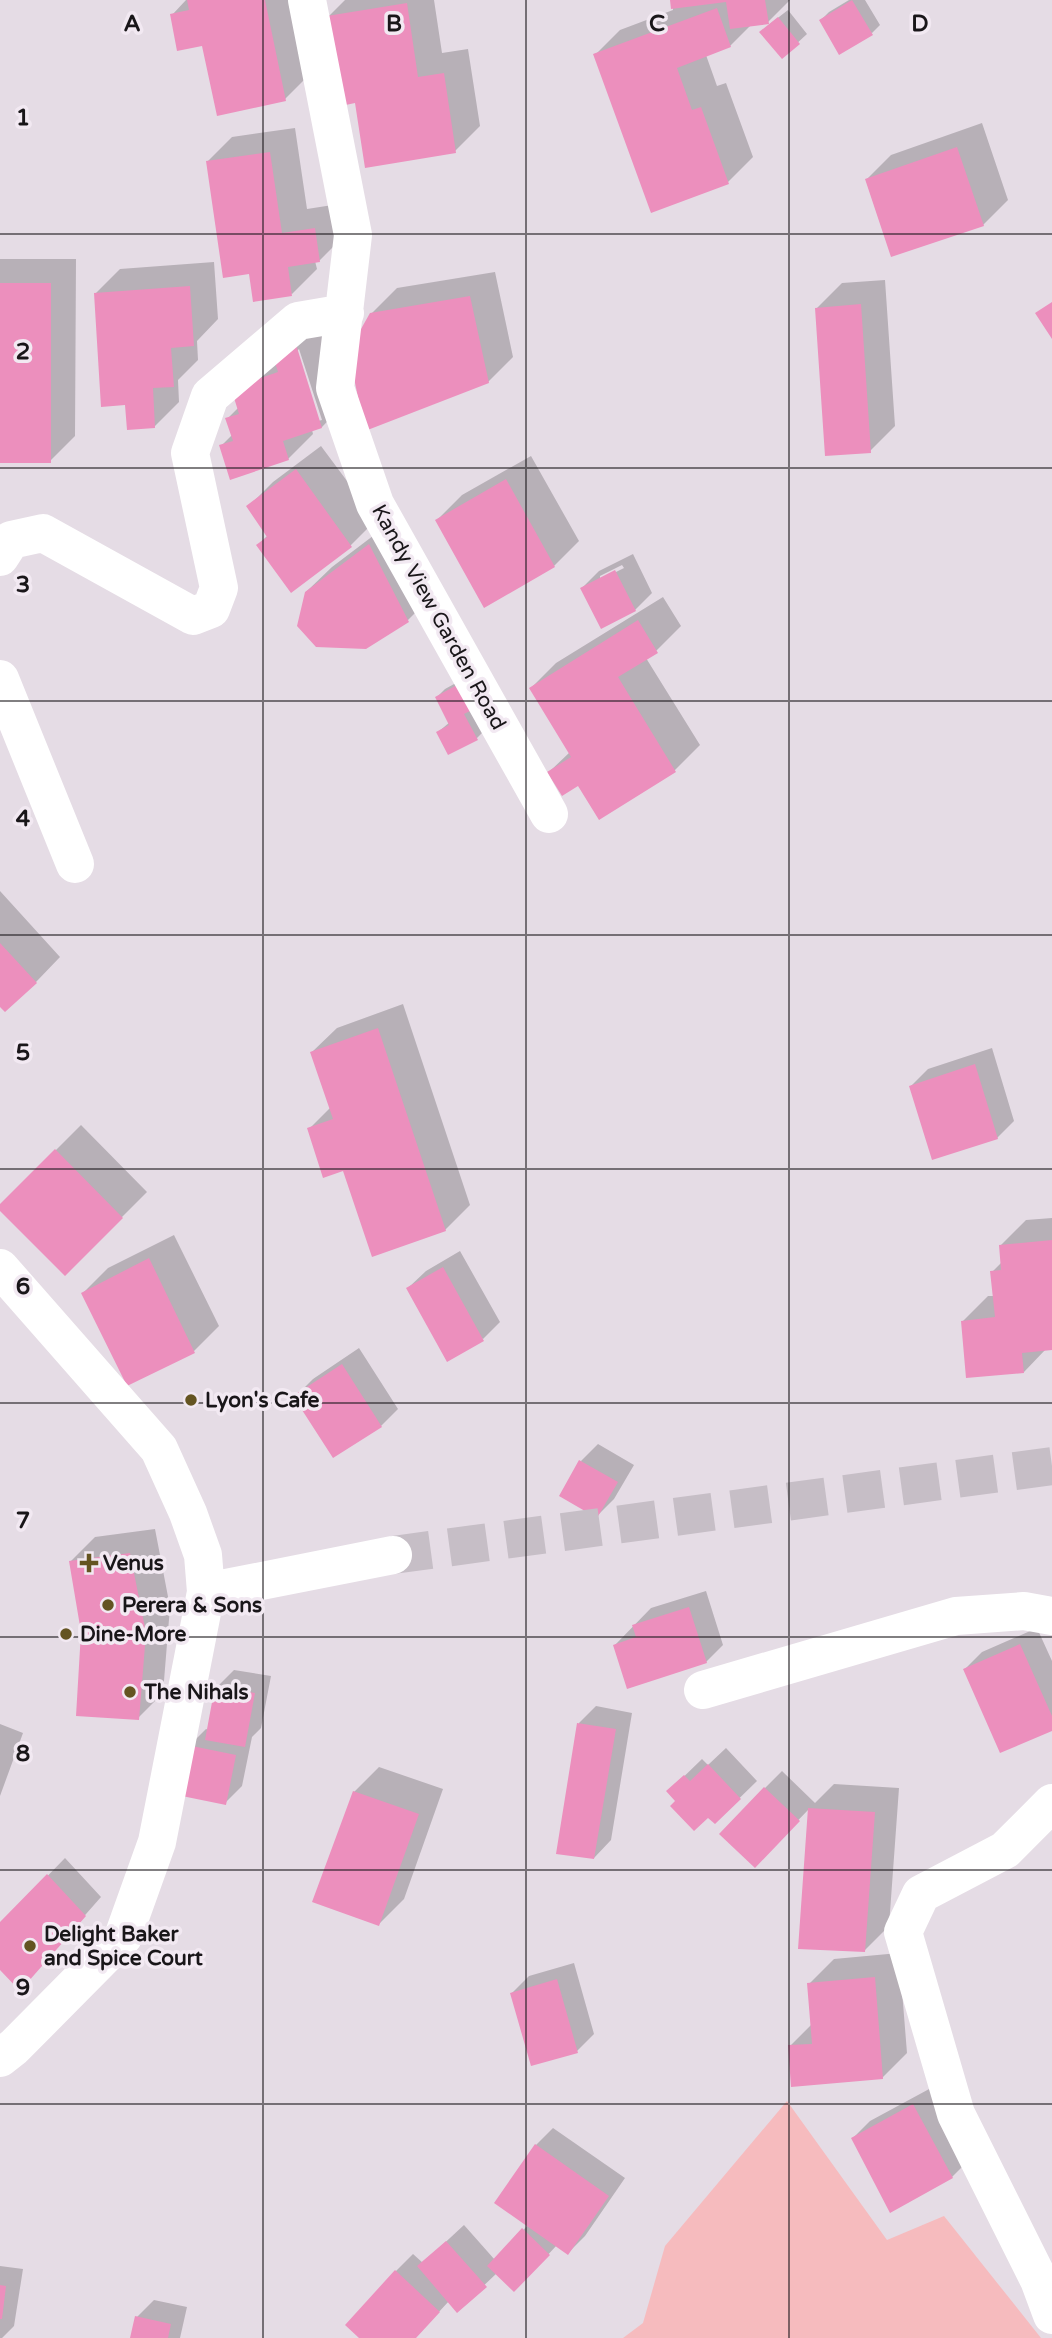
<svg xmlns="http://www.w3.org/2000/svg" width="1052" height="2338" viewBox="0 0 1052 2338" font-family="'Varela Round',sans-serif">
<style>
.green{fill:#f6bbbe}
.shadow{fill:#0003;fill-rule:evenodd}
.building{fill:#ec8fbd}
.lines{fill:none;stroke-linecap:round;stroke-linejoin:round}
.minor-tunnel{stroke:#c6bec6;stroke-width:38;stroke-dasharray:38 19;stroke-linecap:butt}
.minor{stroke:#fff;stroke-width:38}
.grid{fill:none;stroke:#191619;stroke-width:2;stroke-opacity:0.55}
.poi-dot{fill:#645421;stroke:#f2e9f2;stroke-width:2.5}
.labels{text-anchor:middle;stroke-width:7;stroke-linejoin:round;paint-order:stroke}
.street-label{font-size:21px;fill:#191619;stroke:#f2e9f2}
.poi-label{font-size:21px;font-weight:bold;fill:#191619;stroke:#f2e9f2;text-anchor:start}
.grid-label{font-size:23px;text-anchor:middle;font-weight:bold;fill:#191619;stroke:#f2e9f2;stroke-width:7;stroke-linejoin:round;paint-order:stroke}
</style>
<rect width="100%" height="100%" fill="#e5dce5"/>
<path class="green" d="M787,2101l100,139 57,-24 97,122h-418l20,-15 22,-77z"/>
<path class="shadow" d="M186,0h109l15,74 -25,25 -81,-55 -32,-29z
M345,0h89l8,53 26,-4 12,77 -25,25 -98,-50 -28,-85z
M672,0h118l-22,22 -16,2 -22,22 -24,9 11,31 9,-3 27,74 -25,25 -133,-127 25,-25 53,-20z
M849,0h16l15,25 -8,8 -51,-13 8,-8z
M788,10l19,24 -25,23 -12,-33z
M982,123l26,77 -25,25 -116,-46 24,-24z
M295,128l12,81 32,-5 5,32 -25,25h-4l2,8 -25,25 -41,-22 -44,-110 25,-25z
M0,259h76l-1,177 -25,25h-50z
M214,262l4,57 -21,22 1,19 -20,20 1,22 -25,25 -27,-24 -32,-109 25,-25z
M495,272l18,85 -25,25 -117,-68 26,-26z
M885,280l10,146 -25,25 -53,-143 25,-25z
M319,315l27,87 -24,25 -10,3 1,4 -25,25 -67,-13 11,-11 -5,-16 12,-12 -6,-19zM299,349l23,71 -4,1 -22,-69z
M321,446l55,74 -25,25 -60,45 -33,-45 10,-10 -20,-28 25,-25z
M531,456l48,85 -25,25 -117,-46 25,-25z
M394,520l38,76 -25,25 -101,-29 26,-25z
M633,554l19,39 -17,17 -53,-22 17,-17zM622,565l2,3 -24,12v-4z
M663,597l18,29 -25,25 -10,7 54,87 -25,25 -76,48 -20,-35 -30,-11 21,-20 -39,-64 25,-25z
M465,678l20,52 -8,8 -28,15 -11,-21 12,-10 -13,-25 8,-8z
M0,891l60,66 -24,25 -36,23z
M403,1004l67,201 -25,25 -101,-62 -35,-39 22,-22 -19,-55 25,-24z
M992,1048l22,73 -17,17 -86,-52 17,-17z
M81,1125l66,67 -82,82 -65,-68z
M1052,1218v130l-6,1 -22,23 -61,-51 25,-25h6l-2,-24 10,-10 -1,-17 25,-25z
M174,1235l45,91 -25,25 -67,33 -44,-91 25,-25z
M460,1251l40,71 -17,17 -75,-51 18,-17z
M359,1348l39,61 -17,17 -85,-30 17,-17z
M598,1444l36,21 -20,34 -17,17 -16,-55z
M155,1529l15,78 -7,86 -25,25 -55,-86 -13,-70 25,-25z
M706,1591l17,54 -17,17 -91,-17 36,-37z
M1037,1628l15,33v68l-87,-60 17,-17z
M234,1670l37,6 -10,52 -9,9 -10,49 -17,17 -36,-57 17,-17 3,1 8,-43z
M596,1706l36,7 -21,127 -17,18 -15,-135z
M0,1724l23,9 -23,63z
M726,1748l31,33 -42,41 -7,-7 -30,-14 -9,-10 33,-32 6,6z
M379,1767l64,22 -39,110 -25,25 -25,-132z
M782,1771l33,32 19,-19 65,4 -10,138 -25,25 -55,-142 -54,56 10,-77z
M65,1858l36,39 -81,92 -20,-22v-42z
M899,1953l8,100 -25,25 -92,-32 22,-22 -3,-40 25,-25z
M574,1963l20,71 -17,17 -65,-58 17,-17z
M931,2088l38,72 -17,17 -99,-39 17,-17z
M553,2128l72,50 -40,58 -17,17 -11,-8 -26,28h-34l-39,37 -9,-9 -34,37h-53l34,-67 17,-17 10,9 41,-38 31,35 33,-35 8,-80z
M0,2266l23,3 -9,57 -12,12h-2z
M154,2300l33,7 -7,31h-48l5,-21z"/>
<path class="building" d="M187,0h78l21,101 -69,15 -15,-70 -25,5 -7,-37 19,-4z
M670,0h95l4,24 -39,5 -4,-27 -55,7z
M852,0l21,35 -34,20 -20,-35z
M407,3l11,74 26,-4 12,80 -91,15 -10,-65 -14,3 -14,-90z
M717,8l14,39 -54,21 15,42 9,-3 28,77 -78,29 -58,-159z
M778,17l22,27 -18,15 -23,-27z
M957,147l27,79 -93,31 -26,-78z
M270,152l12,81 33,-5 5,34 -32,5 4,29 -39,6 -4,-28 -26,4 -17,-117z
M0,283h51v180h-51z
M190,286l4,60 -23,2 3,39 -21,1 2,40 -28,2 -2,-25 -24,2 -7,-114z
M470,296l19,87 -124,48 -11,-53 -2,-33 18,-32z
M1052,302v37l-17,-26z
M861,304l10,149 -46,3 -10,-148z
M294,338l28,90 -39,13 6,19 -59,20 -11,-35 14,-4 -8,-23 14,-4 -8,-26 47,-16 -8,-25z
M296,469l56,78 -61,46 -35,-48 11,-8 -21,-31z
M506,479l49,88 -71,41 -49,-88z
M369,544l40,78 -43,27 -50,-2 -19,-21 8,-34z
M615,570l21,41 -35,18 -21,-41z
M638,620l20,33 -40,24 58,95 -77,48 -21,-34 -16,10 -15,-24 24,-15 -42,-69z
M457,685l13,26 -6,3 14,26 -30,15 -12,-23 13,-7 -14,-28z
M0,943l37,40 -32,29 -5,-5z
M378,1028l68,203 -74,26 -29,-86 -20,7 -16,-50 26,-9 -23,-67z
M975,1064l23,75 -66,21 -23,-74z
M55,1149l68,69 -58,58 -65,-65v-7z
M1052,1240v110l-30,3 2,20 -58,5 -5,-57 34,-4 -5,-46 11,-1 -2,-25z
M149,1258l46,95 -68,33 -46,-93z
M443,1267l41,74 -37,21 -41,-74z
M342,1364l40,63 -49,31 -40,-62z
M579,1460l39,22 -21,36 -38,-22z
M130,1553l16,80 -7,87 -63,-4 5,-84 -12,-71z
M689,1607l18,56 -80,26 -14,-44 23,-8 -4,-12z
M1020,1644l32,72v15l-52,22 -37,-84z
M215,1686l40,7 -10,54 -40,-7z
M577,1723l39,6 -22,130 -38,-5z
M187,1745l49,10 -10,50 -49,-10z
M708,1764l33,35 -26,25 -7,-6 -14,13 -24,-25 5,-5 -9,-10 18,-16 6,6z
M764,1787l36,34 -45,47 -36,-34z
M353,1791l66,23 -40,112 -67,-24z
M808,1808l67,4 -10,140 -67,-3z
M47,1874l39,42 -66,75 -20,-21v-48z
M875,1977l8,102 -92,8 -3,-42 24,-1 -5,-61z
M557,1979l21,74 -47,13 -21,-73z
M913,2104l40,74 -63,35 -39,-75z
M535,2144l74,52 -41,59 -74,-52z
M522,2228l28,27 -36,37 -27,-26z
M446,2241l41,46 -30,26 -40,-47z
M395,2270l45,42 -24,26h-57l-14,-13z
M0,2285l6,1 -4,33h-2z
M135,2316l36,8 -3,14h-38z"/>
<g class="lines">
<path class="minor-tunnel" d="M393,1555l659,-89"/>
<path class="minor" d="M307,0l46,235 -18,153 40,116 174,310
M0,557l11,-17 32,-7 150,83 18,-7 8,-21 -29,-135 20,-57 88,-75 47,-8
M0,679l75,185
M0,1268l159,181 29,64 15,42 3,37
M703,1690l253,-74 68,-5 28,5
M1052,1803l-47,47 -84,44 -18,38 53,182 83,166 13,35
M0,2058l14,-11 109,-110 34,-95 49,-250 187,-37"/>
</g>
<path class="grid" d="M263,0v2338M526,0v2338M789,0v2338M0,234h1052M0,468h1052M0,701h1052M0,935h1052M0,1169h1052M0,1403h1052M0,1637h1052M0,1870h1052M0,2104h1052"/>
<g class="poi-dot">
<circle cx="191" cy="1400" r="7"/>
<path d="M85.5 1552.5h7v7h7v7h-7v7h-7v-7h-7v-7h7z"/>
<circle cx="108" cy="1605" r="7"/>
<circle cx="66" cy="1634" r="7"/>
<circle cx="130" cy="1692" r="7"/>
<circle cx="30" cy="1946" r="7"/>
</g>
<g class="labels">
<g class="street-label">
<text transform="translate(439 617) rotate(61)" y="7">Kandy View Garden Road</text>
</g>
<g class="poi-label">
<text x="205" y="1407">Lyon's Cafe</text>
<text x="103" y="1570">Venus</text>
<text x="122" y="1612">Perera &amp; Sons</text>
<text x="80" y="1641">Dine-More</text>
<text x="144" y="1699">The Nihals</text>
<text x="44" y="1941">Delight Baker<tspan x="44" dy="24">and Spice Court</tspan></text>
</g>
</g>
<g class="grid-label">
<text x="132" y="31">A</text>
<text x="394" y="31">B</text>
<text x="657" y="31">C</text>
<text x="920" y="31">D</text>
<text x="23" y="125">1</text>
<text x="23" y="359">2</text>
<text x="23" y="592">3</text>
<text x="23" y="826">4</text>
<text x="23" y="1060">5</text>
<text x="23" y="1294">6</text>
<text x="23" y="1528">7</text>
<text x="23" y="1761">8</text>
<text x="23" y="1995">9</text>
</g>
</svg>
